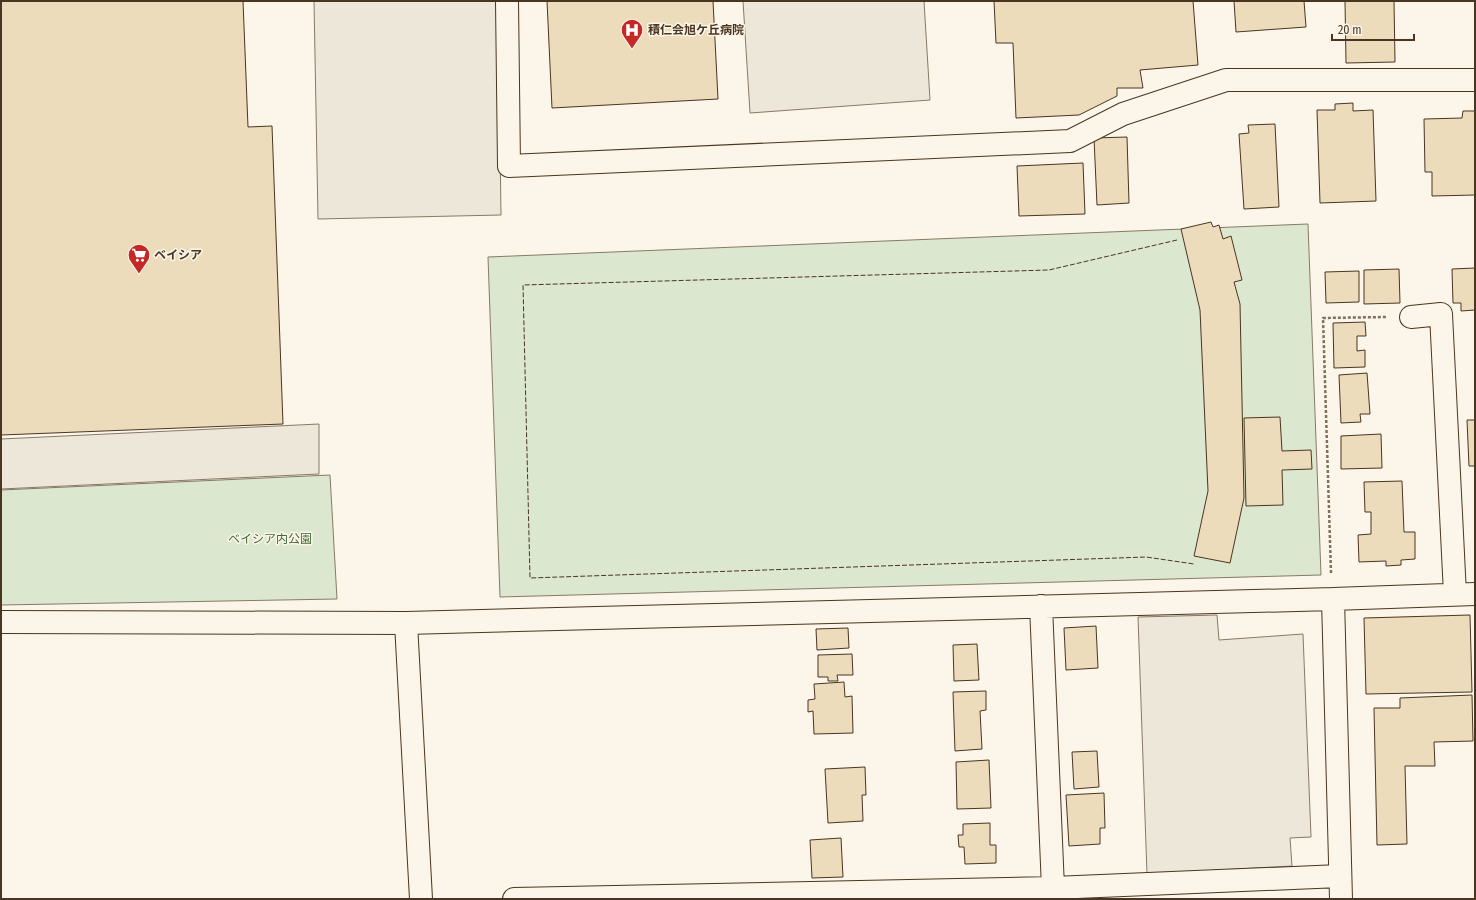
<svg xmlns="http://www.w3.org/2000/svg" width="1476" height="900" viewBox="0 0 1476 900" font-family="'Fira Sans Condensed','Noto Sans JP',sans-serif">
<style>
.green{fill:#dce7d0;stroke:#887966}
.parking{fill:#ede7d9;stroke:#887966}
.building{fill:#ecdcbc;stroke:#4a3520}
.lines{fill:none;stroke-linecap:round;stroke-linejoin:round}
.minor-casing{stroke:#4a3520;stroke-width:24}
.path{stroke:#7f6f5c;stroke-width:2.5;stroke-dasharray:3 2;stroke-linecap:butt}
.minor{stroke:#fbf6e9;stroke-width:22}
.fence{stroke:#4a3520;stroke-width:1;stroke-dasharray:5 2;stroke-linecap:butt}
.labels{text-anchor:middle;stroke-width:3;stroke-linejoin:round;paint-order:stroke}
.poi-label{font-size:12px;font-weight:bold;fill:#4a3520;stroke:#fbf6e9;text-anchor:start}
.park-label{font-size:12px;fill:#436837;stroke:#fbf6e9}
</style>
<rect width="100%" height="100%" fill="#fbf6e9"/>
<path class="green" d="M1308,224l13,351 -821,22 -12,-340z
M330,475l7,124 -336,6v-115z"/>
<path class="parking" d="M314,1h184l3,214 -183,4z
M743,1h181l6,99 -180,13z
M319,424v50l-318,15v-50z
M1217,615l2,25 84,-6 8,203 -21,1 2,28 -145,8 -9,-257z"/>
<path class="building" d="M1,1h242l5,126 24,-1 11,298 -282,11z
M547,1h166l5,98 -166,9z
M994,1h199l5,64 -58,5 3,18h-26v8l-38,19 -63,3 -3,-75h-17z
M1234,1h70l2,26 -70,5z
M1345,1h49l1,61 -49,1z
M1353,103v8l20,-1 3,91 -56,2 -3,-93h18v-6z
M1463,111h12v84l-43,1v-24h-7l-1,-53 38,-1z
M1275,124l4,83 -35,2 -5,-75 10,-1 -1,-8z
M1127,137l2,66 -32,2 -3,-67z
M1083,163l2,51 -66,2 -2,-50z
M1211,222l2,5 6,-2 4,14 8,-3 11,44 -8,2 6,22 4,194 -14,65 -36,-7 14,-65 -8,-181 -19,-81z
M1475,268v42l-14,1v-8h-8l-1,-34z
M1399,269l1,34 -36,1v-34z
M1359,271v31l-33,1 -1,-31z
M1365,322l1,14h-9v15l8,-1v17l-31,1 -1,-45z
M1367,373l3,41h-10l1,8 -20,1 -2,-48z
M1280,417l2,34 29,-1 1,19 -30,1 1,35 -37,1 -2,-88z
M1467,420h8v46h-6z
M1381,434l1,34 -41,1v-33z
M1402,481l2,51h11v27l-14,1v5l-15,1v-5l-27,1 -1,-27 13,-1v-22h-6l-1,-30z
M1470,615l2,77 -106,2 -2,-76z
M1096,626l2,42 -32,2 -2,-42z
M848,628l1,20 -32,2 -1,-21z
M977,644l2,36 -25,1 -1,-36z
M852,654l1,21h-16l1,6h-10v-4h-10v-22z
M844,682l1,15 7,-1 1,37 -39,1 -1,-23 -5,1v-12l7,-1 -1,-15z
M986,691v19l-6,1 2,38 -27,2 -2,-59z
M1472,695l1,46 -39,1 1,24h-30l2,78 -30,1 -3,-137h26v-10z
M1097,751l2,36 -25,2 -2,-37z
M989,760l2,48 -34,1 -1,-47z
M865,767l1,28h-4l1,26 -35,2 -3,-54z
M1104,793l1,35h-5v16l-31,2 -3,-51z
M990,823v22h6v18l-31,1 -1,-17h-5l-1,-12h5v-11z
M841,838l2,39 -31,1 -2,-38z"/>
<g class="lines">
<g class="minor-casing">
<path id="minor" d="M507,1l2,165 561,-25 53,-27 103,-34h249
M1411,317l30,-3 14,280
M1333,599l8,300
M1041,606l12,282
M1,622l405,1 927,-24 142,-5
M406,623l15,276
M514,899l539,-11 287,-12"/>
</g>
<path class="path" d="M1331,573l-8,-255 63,-1"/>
<use href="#minor" class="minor"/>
<path class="fence" d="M1177,240l-128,30 -526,15 7,293 616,-21 48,7"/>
</g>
<defs>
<g id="hospital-pin" transform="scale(1.15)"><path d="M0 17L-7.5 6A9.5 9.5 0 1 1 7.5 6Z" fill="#c62828" stroke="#fbf6e9"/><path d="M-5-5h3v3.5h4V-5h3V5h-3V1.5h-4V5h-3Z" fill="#fff"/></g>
<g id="supermarket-pin" transform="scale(1.15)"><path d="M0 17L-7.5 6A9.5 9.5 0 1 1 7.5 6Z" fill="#c62828" stroke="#fbf6e9"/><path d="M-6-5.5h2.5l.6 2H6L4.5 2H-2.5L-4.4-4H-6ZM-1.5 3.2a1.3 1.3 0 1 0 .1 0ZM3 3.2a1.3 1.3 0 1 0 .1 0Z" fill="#fff"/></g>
</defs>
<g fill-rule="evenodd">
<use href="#hospital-pin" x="632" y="30"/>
<use href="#supermarket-pin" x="139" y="255"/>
</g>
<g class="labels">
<g class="poi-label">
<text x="648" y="34">積仁会旭ケ丘病院</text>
<text x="154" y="259">ベイシア</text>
</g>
<g class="park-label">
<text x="270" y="543">ベイシア内公園</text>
</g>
</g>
<rect width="1476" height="900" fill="none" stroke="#4a3520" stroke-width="4"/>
<path d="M1332 34v6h82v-6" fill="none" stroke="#4a3520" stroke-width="2"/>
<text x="1338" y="34" font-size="12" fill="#4a3520" stroke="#fbf6e9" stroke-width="3" paint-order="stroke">20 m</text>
</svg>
